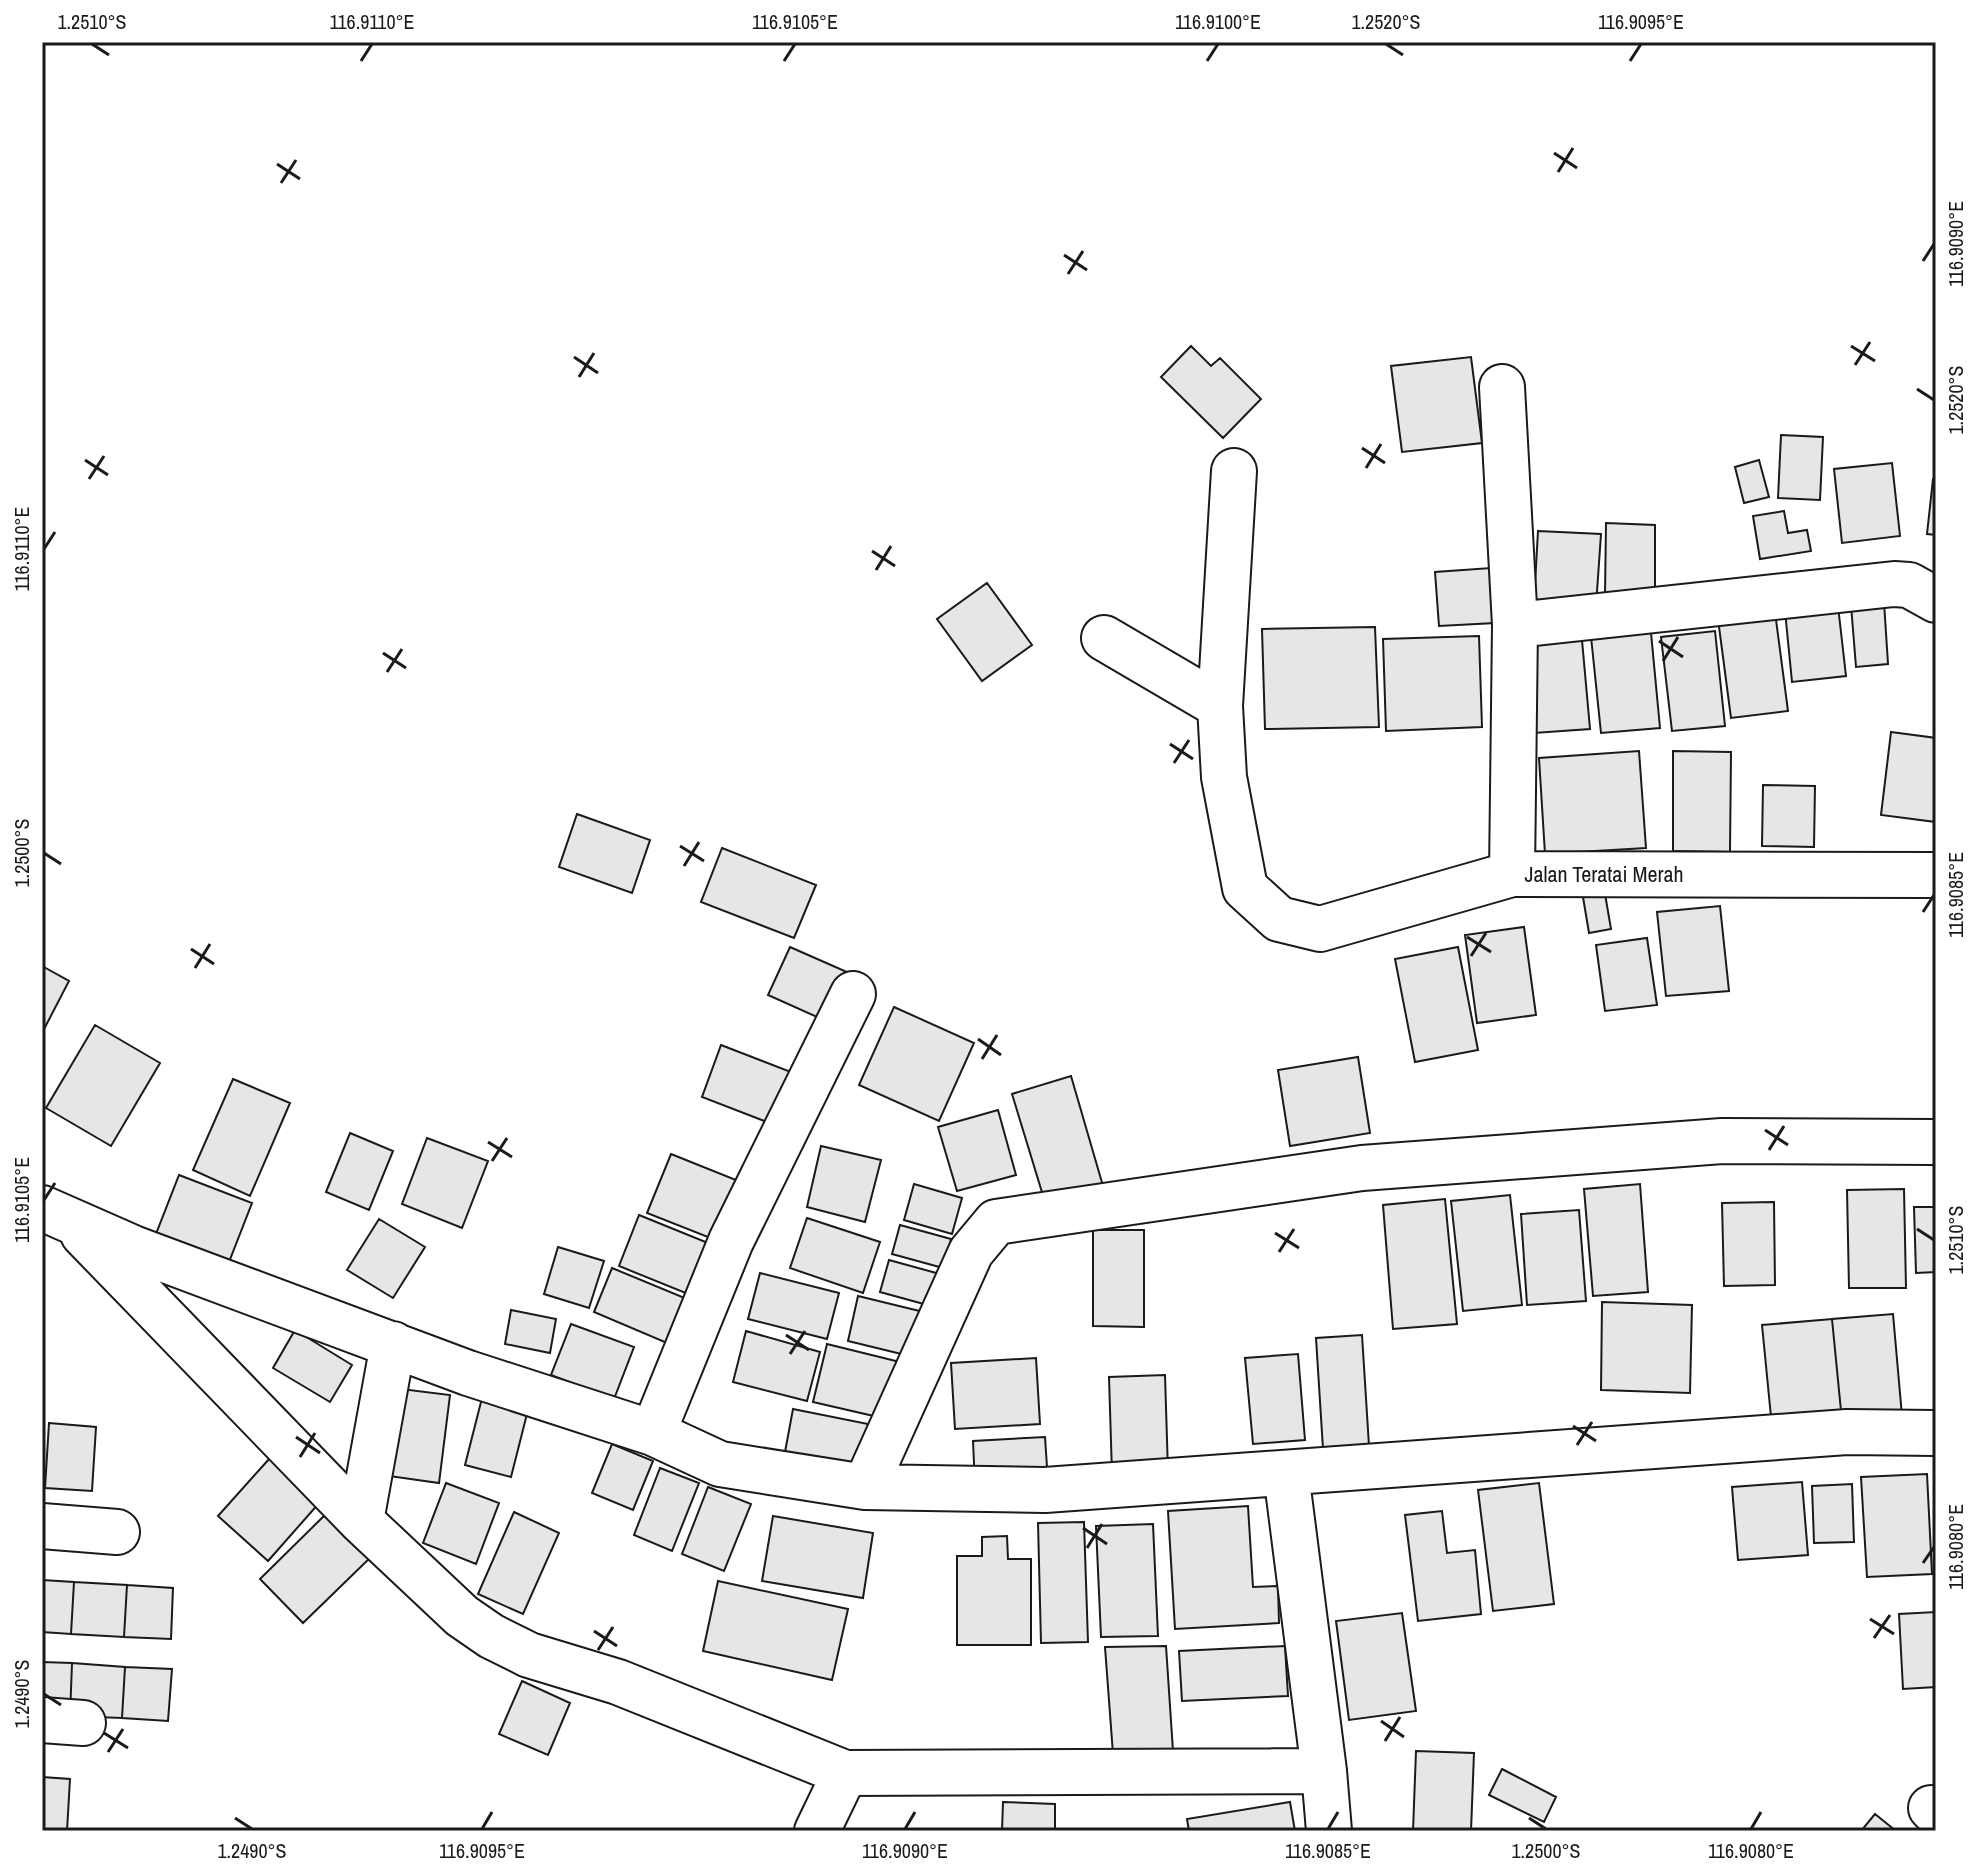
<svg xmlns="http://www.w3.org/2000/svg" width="1978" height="1873" viewBox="0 0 1978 1873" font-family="'Archivo Narrow',sans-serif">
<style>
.building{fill:#e6e6e6;stroke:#1a1a1a;stroke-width:2}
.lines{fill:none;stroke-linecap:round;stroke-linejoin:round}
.minor-casing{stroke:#1a1a1a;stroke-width:48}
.minor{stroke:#fff;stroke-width:44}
.ticks{fill:none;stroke:#1a1a1a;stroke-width:3}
.labels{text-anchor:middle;stroke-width:6;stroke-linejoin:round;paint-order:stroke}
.street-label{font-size:22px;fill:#1a1a1a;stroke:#fff}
.neatline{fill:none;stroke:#1a1a1a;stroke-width:3}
.ticks-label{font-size:20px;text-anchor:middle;fill:#1a1a1a}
</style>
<rect width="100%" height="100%" fill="#fff"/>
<path class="building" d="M1191,346l20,20 9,-8 41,41 -38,39 -62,-61z
M1471,357l11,86 -80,9 -11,-86z
M1781,435l42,2 -3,63 -42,-2z
M1759,460l10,37 -25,6 -9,-36z
M1892,463l8,73 -58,7 -8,-74z
M1933,479h3v56l-9,-1z
M1784,511l4,22 19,-3 4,21 -51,8 -7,-43z
M1606,523l49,2v71l-50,-1z
M1538,531l63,3 -5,72 -62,-4z
M1491,568l4,55 -56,3 -4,-54z
M987,583l45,62 -50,36 -45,-62z
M1884,602l4,62 -32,3 -5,-62z
M1838,606l8,70 -54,6 -7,-71z
M1775,612l13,99 -57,7 -13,-99z
M1650,622l10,106 -59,5 -11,-106z
M1375,627l4,100 -114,2 -3,-100z
M1581,629l9,100 -56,4 -9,-99z
M1715,631l10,95 -53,5 -11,-94z
M1479,636l3,91 -96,4 -3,-92z
M1891,732l45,6v84l-55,-7z
M1639,751l7,97 -101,6 -6,-96z
M1673,751l58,1 -1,100 -57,-1z
M1763,785l52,1 -1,61 -52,-1z
M577,814l73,26 -18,53 -73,-26z
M722,848l94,37 -22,53 -93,-36z
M1604,888l7,41 -22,4 -7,-42z
M1720,906l9,85 -63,5 -9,-84z
M1524,927l12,88 -59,8 -12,-88z
M1647,938l10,67 -52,6 -9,-66z
M790,947l66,29 -21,49 -67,-30z
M1458,947l20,103 -63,12 -20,-103z
M42,966l27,15 -27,52z
M894,1007l80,36 -35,78 -80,-36z
M95,1025l65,38 -49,83 -65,-38z
M721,1045l83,32 -19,52 -83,-32z
M1358,1057l12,76 -80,13 -12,-76z
M1071,1076l32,110 -58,16 -33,-108z
M233,1079l57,24 -40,93 -57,-26z
M998,1110l18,65 -59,16 -19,-64z
M350,1133l43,18 -24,59 -43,-18z
M427,1138l61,23 -26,67 -60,-24z
M821,1146l60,14 -16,62 -58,-15z
M671,1154l75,30 -23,59 -76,-30z
M179,1175l73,28 -23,59 -73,-28z
M914,1184l48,14 -10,36 -48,-14z
M1640,1184l8,108 -55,4 -9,-107z
M1904,1189l2,99h-57l-2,-98z
M1510,1195l12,110 -59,6 -12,-110z
M1445,1199l12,125 -64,5 -10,-124z
M1774,1202l1,83 -51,1 -2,-83z
M1914,1207h22v65l-20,1z
M1579,1210l7,91 -59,4 -6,-91z
M639,1215l79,32 -20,51 -79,-32z
M807,1218l73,24 -17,51 -73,-25z
M379,1219l46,28 -32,51 -46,-28z
M900,1225l51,14 -8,29 -51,-14z
M1093,1230h51v97l-51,-1z
M558,1247l46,14 -15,47 -45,-14z
M889,1260l51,14 -9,32 -51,-14z
M612,1268l80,33 -18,45 -80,-34z
M760,1273l79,20 -12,46 -79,-20z
M858,1296l74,18 -10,45 -74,-18z
M1602,1302l90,3 -2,88 -89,-3z
M511,1310l45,9 -6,34 -45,-9z
M1893,1314l9,102 -60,5 -10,-102z
M1832,1319l10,102 -70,6 -10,-102z
M571,1324l63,23 -20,52 -63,-24z
M295,1330l57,35 -22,37 -57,-34z
M746,1331l74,21 -13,49 -74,-19z
M1362,1335l7,111 -46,3 -7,-111z
M827,1344l77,19 -13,57 -78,-18z
M1298,1354l7,86 -52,4 -8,-86z
M1036,1358l4,66 -85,5 -4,-66z
M1165,1375l3,97 -56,2 -3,-97z
M393,1388l57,7 -11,88 -57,-8z
M482,1398l46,12 -17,67 -46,-12z
M793,1409l75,15 -8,43 -75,-15z
M49,1423l47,4 -4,64 -47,-3z
M1045,1437l3,45 -73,4 -2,-45z
M612,1444l41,17 -20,49 -41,-17z
M270,1458l50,44 -52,59 -50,-45z
M660,1468l39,15 -27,68 -38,-16z
M1927,1474l5,100 -65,3 -6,-100z
M1802,1482l6,73 -70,5 -6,-73z
M446,1483l53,20 -23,61 -53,-21z
M1539,1483l15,121 -61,7 -15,-121z
M1852,1484l2,58 -40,1 -2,-57z
M708,1487l43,17 -27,67 -42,-17z
M1248,1506l5,81 25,-1 1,37 -104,6 -7,-118z
M330,1510l43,45 -70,68 -43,-44z
M1442,1511l5,42 28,-3 6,64 -63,7 -13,-106z
M514,1512l45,21 -36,81 -45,-20z
M773,1516l100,17 -10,65 -101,-17z
M1084,1522l4,120 -47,1 -3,-120z
M1153,1524l5,112 -57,1 -5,-111z
M1007,1536l1,23h23v86h-74v-89h25v-19z
M42,1580l32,2 -3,52 -29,-2z
M718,1581l130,28 -16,71 -129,-29z
M74,1582l53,3 -3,52 -53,-3z
M127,1585l46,3 -2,51 -47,-2z
M1936,1612v75l-33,2 -4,-75z
M1402,1613l14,98 -67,9 -13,-99z
M1166,1646l7,105 -60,3 -8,-107z
M1285,1646l3,50 -106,5 -3,-50z
M42,1662l30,1 -2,53 -28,-2z
M72,1663l53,4 -3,51 -52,-2z
M125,1667l47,2 -4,52 -46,-3z
M522,1681l48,22 -22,52 -49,-21z
M1416,1751l58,2 -3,78h-58z
M1502,1769l54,28 -12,25 -55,-27z
M42,1777l28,2 -3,52 -25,-2z
M1003,1802l52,2v27h-53z
M1290,1802l5,29h-106l-2,-12z
M1875,1814l21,17h-35z"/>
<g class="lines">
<g class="minor-casing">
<path id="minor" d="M1502,387l13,238 -3,249
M1234,471l-14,235 4,71 21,111 34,31 41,10 192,-55 424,1
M1515,625l379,-41 15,1 27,15
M1104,638l116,68
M42,1208l91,40 335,125 185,60 67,31 145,23 180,3 802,-58 89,1
M83,1234l278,287 101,95 29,20 38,19 89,27 227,91
M653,1433l78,-192 122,-247
M1286,1473l38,298 5,60
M865,1487l106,-235 25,-30 366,-54 360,-27 214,1
M361,1521l32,-177
M42,1526l75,6
M42,1720l41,3
M1931,1808l5,5
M817,1831l28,-58 479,-2"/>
</g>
<use href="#minor" class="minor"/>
</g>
<path class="ticks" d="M92,44l17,11M1386,44l17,11M361,61l11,-17M784,61l11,-17M1207,61l11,-17M1630,61l11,-17M1554,153l23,15M277,164l23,15M1558,172l15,-24M281,183l15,-23M1064,255l23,15M1923,261l11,-17M1068,274l15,-23M1851,346l24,15M574,357l24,16M1855,365l15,-23M579,377l15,-24M1917,389l17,11M1362,448l23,15M85,460l23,15M1366,468l15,-24M89,479l15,-23M44,549l11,-17M872,551l23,15M876,570l15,-24M1659,641l24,16M383,653l23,15M1663,661l15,-24M387,672l15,-23M1170,744l23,15M1174,763l15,-23M680,846l24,15M44,853l17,11M684,866l15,-24M1923,912l11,-17M1467,937l24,15M191,949l23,15M1471,956l15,-23M195,968l15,-24M978,1039l23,16M982,1059l15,-24M1765,1130l23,15M488,1142l24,15M1769,1150l15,-24M492,1161l15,-23M44,1200l11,-17M1917,1229l17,11M1275,1233l24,15M1279,1252l15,-23M786,1335l23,15M790,1354l15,-23M1573,1426l23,15M296,1437l24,16M1577,1445l15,-23M300,1457l15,-24M1083,1528l24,16M1087,1548l15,-24M1923,1563l11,-16M1870,1619l24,15M594,1631l23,15M1874,1638l16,-23M598,1650l15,-23M44,1694l17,11M1381,1721l23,16M104,1733l24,15M1385,1741l15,-24M108,1752l15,-23M235,1818l17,11M1529,1818l17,11M482,1829l10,-17M905,1829l10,-17M1328,1829l10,-17M1751,1829l10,-17"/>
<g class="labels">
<g class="street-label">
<text x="1604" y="882">Jalan Teratai Merah</text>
</g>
</g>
<rect width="1978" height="1873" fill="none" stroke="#ffffff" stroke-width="88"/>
<rect x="44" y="44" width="1890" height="1785" class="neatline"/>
<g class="ticks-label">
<text x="92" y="29">1.2510°S</text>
<text x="372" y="29">116.9110°E</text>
<text x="795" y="29">116.9105°E</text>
<text x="1218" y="29">116.9100°E</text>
<text x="1386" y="29">1.2520°S</text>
<text x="1641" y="29">116.9095°E</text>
<text transform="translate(1956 244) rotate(-90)" y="7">116.9090°E</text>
<text transform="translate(1956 400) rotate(-90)" y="7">1.2520°S</text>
<text transform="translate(22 549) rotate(-90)" y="7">116.9110°E</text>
<text transform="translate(22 853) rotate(-90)" y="7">1.2500°S</text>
<text transform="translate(1956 895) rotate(-90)" y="7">116.9085°E</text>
<text transform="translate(22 1200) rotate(-90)" y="7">116.9105°E</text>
<text transform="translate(1956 1240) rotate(-90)" y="7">1.2510°S</text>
<text transform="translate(1956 1547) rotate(-90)" y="7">116.9080°E</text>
<text transform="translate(22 1694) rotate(-90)" y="7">1.2490°S</text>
<text x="252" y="1858">1.2490°S</text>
<text x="482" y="1858">116.9095°E</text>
<text x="905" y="1858">116.9090°E</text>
<text x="1328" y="1858">116.9085°E</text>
<text x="1546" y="1858">1.2500°S</text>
<text x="1751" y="1858">116.9080°E</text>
</g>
</svg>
